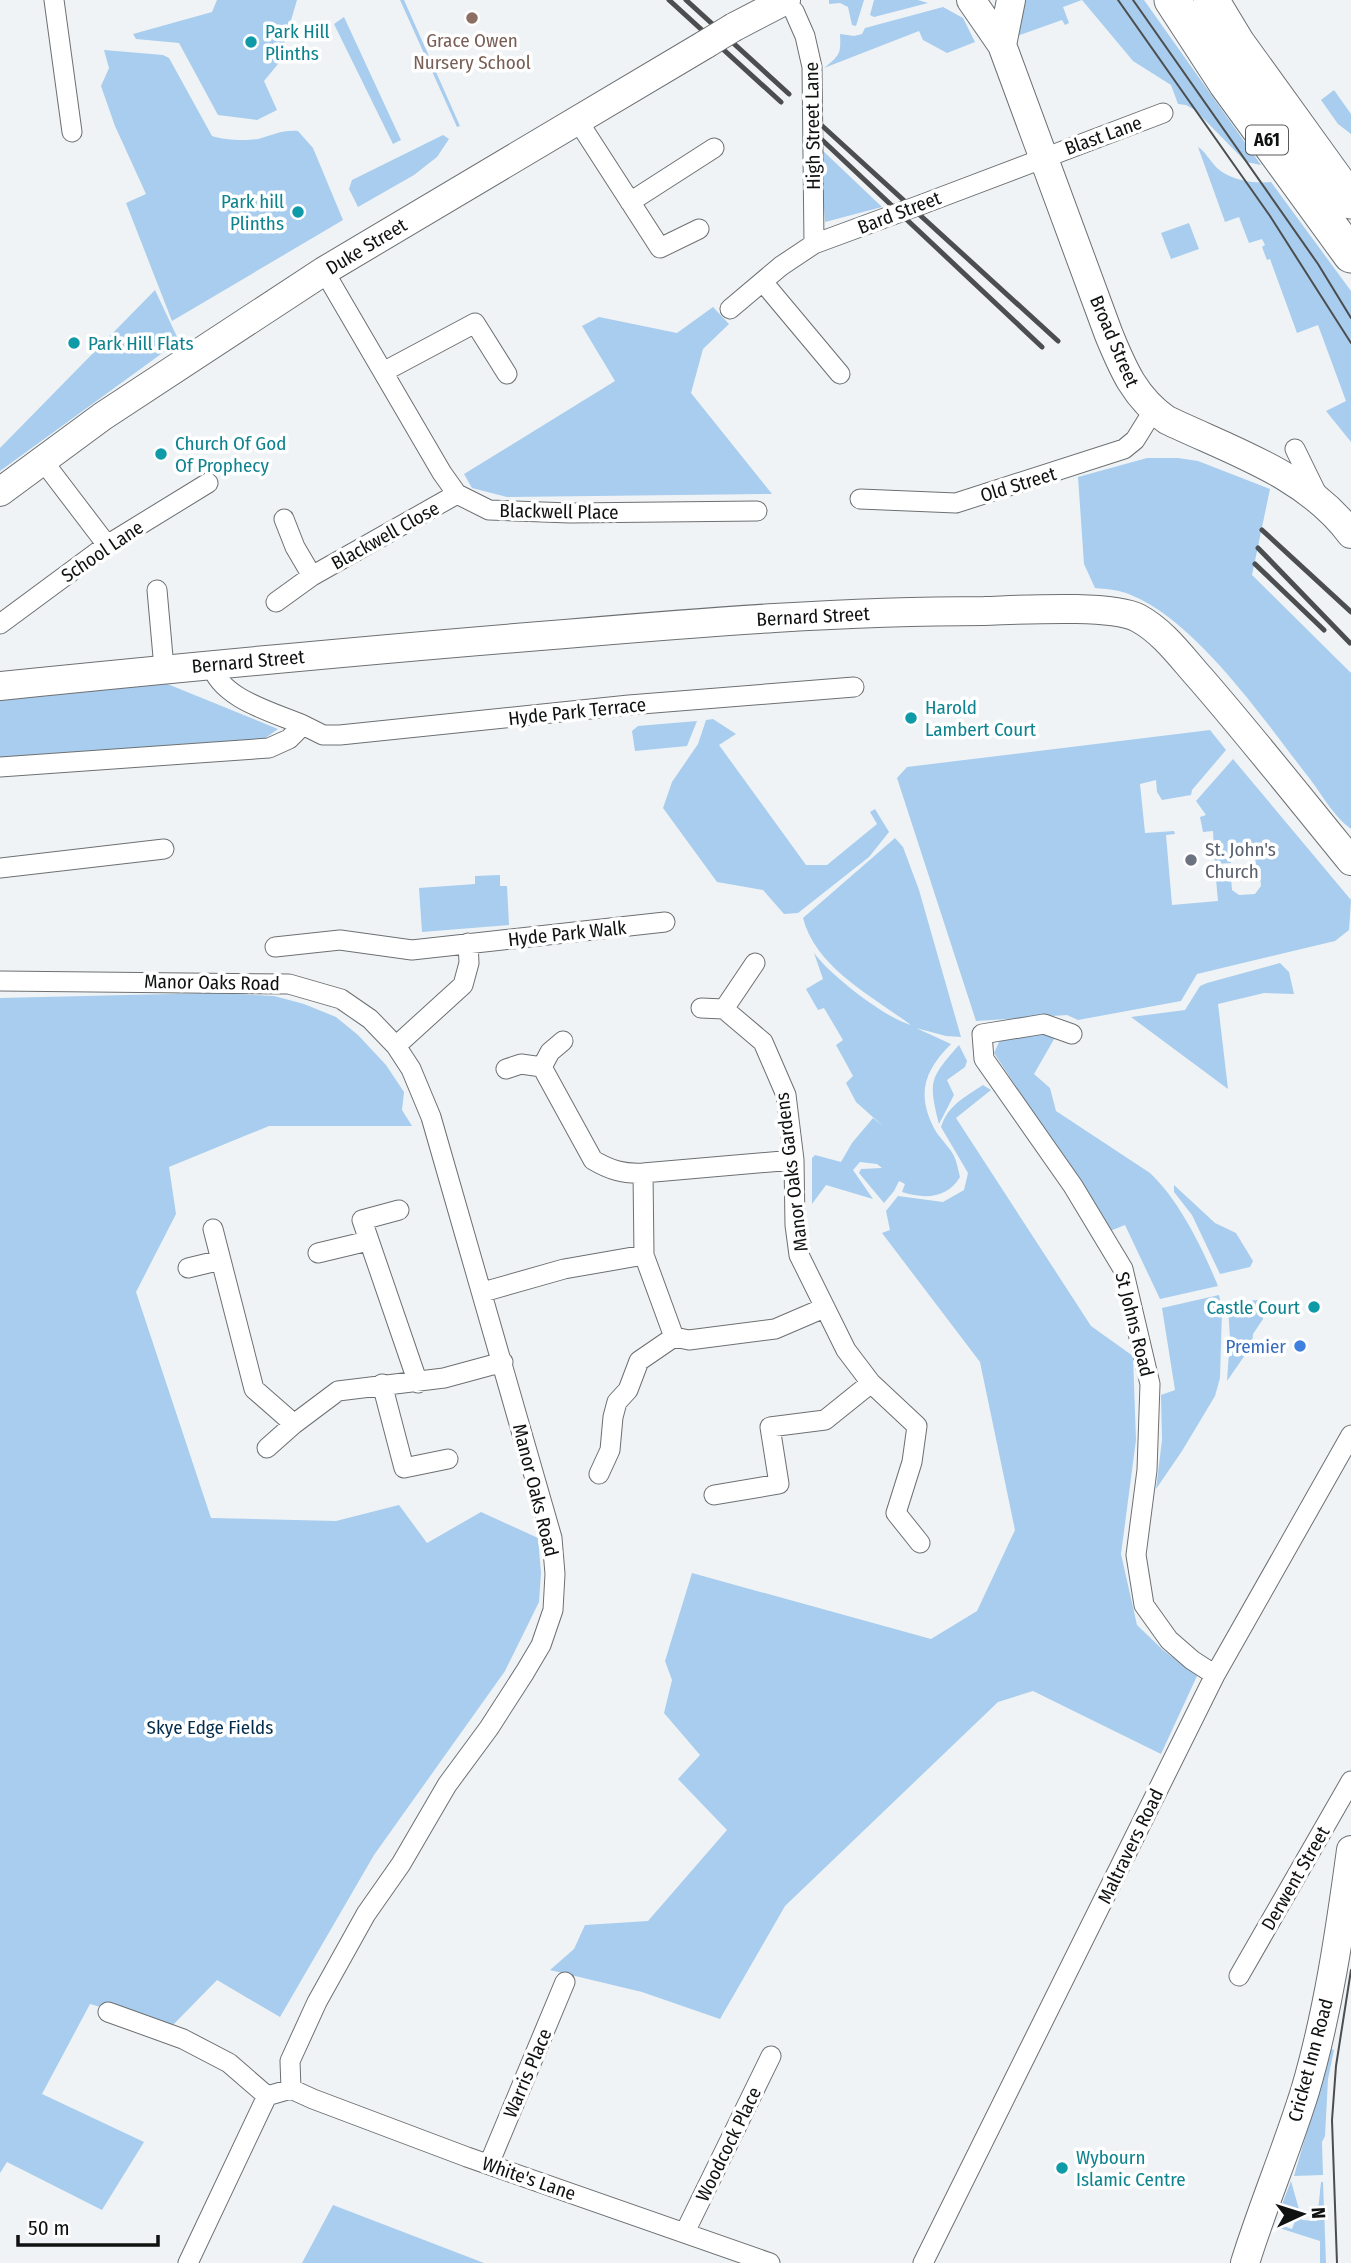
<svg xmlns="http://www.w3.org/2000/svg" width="1351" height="2263" viewBox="0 0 1351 2263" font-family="'Fira Sans Condensed',sans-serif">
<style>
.green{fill:#a8cdee}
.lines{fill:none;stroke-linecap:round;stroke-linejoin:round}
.street-casing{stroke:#6d7072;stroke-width:21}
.secondary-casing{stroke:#6d7072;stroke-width:30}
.highway-casing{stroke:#6d7072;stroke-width:37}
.street{stroke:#fff;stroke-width:19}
.secondary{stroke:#fff;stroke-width:28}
.highway{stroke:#fff;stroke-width:35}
.tram{stroke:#4c4d4e;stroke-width:2}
.rail{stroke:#4c4d4e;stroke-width:5}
.street-bridge-casing{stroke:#6d7072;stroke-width:21;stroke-linecap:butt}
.secondary-bridge-casing{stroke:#6d7072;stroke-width:30;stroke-linecap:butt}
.street-bridge{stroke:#fff;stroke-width:19}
.secondary-bridge{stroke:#fff;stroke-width:28}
.education-dot{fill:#8d6e63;stroke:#fff;stroke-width:2.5}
.culture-dot{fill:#0f9aa8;stroke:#fff;stroke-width:2.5}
.worship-dot{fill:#6b7280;stroke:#fff;stroke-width:2.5}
.shop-dot{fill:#3f7fe0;stroke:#fff;stroke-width:2.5}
.labels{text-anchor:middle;stroke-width:7;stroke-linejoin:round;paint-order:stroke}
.shield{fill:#fff;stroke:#585858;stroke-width:2}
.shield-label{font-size:18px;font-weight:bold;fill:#101111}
.culture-label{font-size:19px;fill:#0d838f;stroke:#fff;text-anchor:start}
.education-label{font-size:19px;fill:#785e54;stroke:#fff}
.street-label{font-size:19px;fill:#101111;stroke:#fff}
.worship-label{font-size:19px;fill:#5b616d;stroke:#fff;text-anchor:start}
.shop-label{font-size:19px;fill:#366cbe;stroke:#fff;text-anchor:end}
.park-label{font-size:19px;fill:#022c4b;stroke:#fff}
</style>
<rect width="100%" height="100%" fill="#eff3f5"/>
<path class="green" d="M217,0h80l-19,64 -14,17 13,29 -20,10 -39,-5 -39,-72 -43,-4 -3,-5 79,-22z
M400,0h4l56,126 -3,1z
M829,0h35l-8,26 -4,-1 -4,-18 -8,-4 -11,1z
M874,0h44l10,3 -54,14 -4,-2z
M1020,0h124l117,165 -15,-3 -51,-52 -9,-5 -8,-1 -7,-19 -38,-24 -51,-61 -19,7 6,16 -4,2 -3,-5 -45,16z
M943,7l20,11 12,24 -28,11 -24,-13 -4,-9 -95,37c16,-13 17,-14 16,-34l14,2 8,-2 3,-6z
M344,17l57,123 -8,4 -59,-120z
M104,50l59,5 6,3 43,78c12,4 33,5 46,3 16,-4 23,-9 40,-8l15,17 30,72 -171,101 -46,-118 20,-9 -31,-68 -14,-40 8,-18z
M1334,90l17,24v20l-13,-10 -17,-24z
M443,135l6,4 -12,18 -23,18 -56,32 -9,-18 3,-9z
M1198,147c7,4 12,14 19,21 13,12 37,16 54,14l80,109v151l-25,-31 20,-10 -28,-76 -21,8 -27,-74 -3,1 -5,-13 3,-2 -3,-6 -13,4 -10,-26 -14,5z
M820,148l62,59 -57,15z
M1189,223l10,26 -28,10 -10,-26z
M155,290l24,51 -179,130v-23z
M713,307l16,17 -26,25 -12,44 81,101 -265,3 -35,-9 -8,-14 151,-93 -33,-55 17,-9 78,16z
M1147,458h31l20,3 72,28 -18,86 99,98v156c-16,-11 -29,-34 -41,-50 -45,-57 -111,-156 -179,-184 -11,-5 -24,-6 -36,-7l-11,-24 -6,-87z
M165,683l113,46 -14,10 -264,22v-61z
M713,719l23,15 -17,11 87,120h21l50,-41 -7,-12 5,-3 14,23 -20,25 -71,56 -14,1 -21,-24 -46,-8 -54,-74 9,-26 26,-38 8,-24z
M697,721l-10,25 -52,5 -3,-20 6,-5z
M1210,730l16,20 -34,40 -1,5 -29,5 -5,-8 -1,-12 -16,4 5,49 29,-2 1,3 -9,1 6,70 46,-4 -2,-22 15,-1 1,12 7,5 16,-1 6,-8 -1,-12 -6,-5 2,-3 -1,-11 -4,-3 -15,1 -5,5v5l-16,1 -2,-33 -10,1 -3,-15 6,-2 -10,-14 37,-42 118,141 -2,30 -14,11 -138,33 -16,27 -103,19 -11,-5 -91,6 -79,-243 10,-11z
M895,838l8,9 16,43 42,147 -15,-1 -30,-8 35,16c-26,26 -35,49 -17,84 5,10 15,18 20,28 3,6 4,14 6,21 -13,22 -36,22 -58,15l3,-8 -6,-3 -5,10 -10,12 -25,-30 2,-4 21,-1 -5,-4 -17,-2 -7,8 20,29 -47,-14 -14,19v-46l3,-3 26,7 11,-19 21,-25 11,9 -28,-25 -10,-19 7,-7 -17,-31 7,-5 -19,-32 -6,2 -12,-21 17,-10 -9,-26c16,22 71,65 97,72 -39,-29 -95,-57 -108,-107z
M500,875v11h7l2,39 -87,7 -3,-44 56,-4v-8z
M1280,963l9,9 5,22 -30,-1 -46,11 10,85 -97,-72 54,-7 15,-24 7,-3z
M213,993l61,3 30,8 32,13 22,18 28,30 18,27 -2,18 10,16h-143l-100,41 7,47 -40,78 75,226 125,3 63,-16 28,38 54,-31 57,26 3,35 -2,29 -34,69 -131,184 -94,162 -63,-37 -46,47 -81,-23 -48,90 102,48 -42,68 -95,-48 -7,11v-1175z
M1044,1028l13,6 -23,40 16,14 6,23 94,62c29,27 53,76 68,113l-58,13 -35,-74 -15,6 -116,-178 6,-13z
M959,1045l8,16 -2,6 -18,13 7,15 -15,29c-11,-43 -9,-46 20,-79z
M983,1085l8,5 -35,28 135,208 42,30 3,84 -15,114 16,71 26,25 34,26 -36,78 -128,-63 -35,11 -213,204 -65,113 -78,-27 -92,-22 24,-21 11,-24 63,-4 79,-91 -49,-51 22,-24 -36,-42 8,-33 -7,-19 27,-88 239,66 46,-28 38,-81 -35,-168 -98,-129 8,-3 -4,-19 12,-15 45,6 21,-12 4,-17 -27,-46c7,-22 24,-30 42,-42z
M1174,1185l41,38 21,10 17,28 -3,6 -30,7 -28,-59 -18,-23z
M1219,1295l3,15 -2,68 -5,18 -33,55 -26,38 6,-49 -1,-45 14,-5 -13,-82z
M1257,1300l6,3v16l-10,15 -1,11 -25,36 3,-43 -2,-31 1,-3z
M1331,2049l3,1 -6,29 -3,57 -3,6 1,33 -29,1z
M1291,2181l11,39 15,1 4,-39h2l3,81h-6v-22l-44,-14 1,-3 15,5 3,-8 -12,-5 2,-7 -4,-2z
M333,2205l151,58h-182z"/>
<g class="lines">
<g class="street-casing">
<path id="street" d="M54,0l18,132
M794,11l11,25 7,31 2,177
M578,121l82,127 39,-19
M630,202l84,-54
M923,204l240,-91
M324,271l118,202 15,21 32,16 81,3 187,-2
M763,282l77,92
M730,309l51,-43 33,-22 76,-28
M385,371l90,-48 32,51
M1295,449l24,49
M43,461l64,84
M860,499l96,4 168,-54 11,-9 18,-29
M284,519l11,28 17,29
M157,590l7,78
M276,602l36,-26 145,-82
M0,624l107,-79 101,-62
M211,664c9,35 62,48 92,61
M0,767l269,-19 20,-9 14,-14 20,10h17l289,-30 225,-18
M0,868l164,-19
M275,947l65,-7 72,10 253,-28
M0,981l289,3 52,15 29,20 26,27 15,23 20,48 121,421 3,36 -2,36 -12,35 -16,27 -36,56 -42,57 -46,79 -35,50 -49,88 -27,59 1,28 -24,7 -79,167
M701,1008l23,1 39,33 23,53 8,65 1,65 4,30 47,95 25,33 46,43 -5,36 -16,51 24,30
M724,1009l31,-46
M1072,1034l-28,-10 -62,10 2,25 89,127 50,83 27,115 -3,86 -11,85 8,50 25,35 23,20 23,15
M396,1046l67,-61 6,-22 -1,-20
M542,1067l51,93c17,10 30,14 50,13l151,-13
M506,1069l15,-5 21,3 8,-15 13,-11
M643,1173l1,82
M399,1210l-37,10 56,163
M213,1229l41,160 40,35
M318,1253l50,-12
M188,1268l33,-8
M483,1292l81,-23 80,-14 30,82 15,3 86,-11 49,-21
M382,1384l22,84 44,-9
M267,1448l27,-24 44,-33 106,-13 59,-16
M599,1474l11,-24 3,-33 4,-15 11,-12 11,-29 35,-24
M714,1495l65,-11 -9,-57 55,-7 46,-37
M1239,1976l112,-195
M108,2012l75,27 46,24 38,33
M291,2089l22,10 154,58 303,106
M489,2164l76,-182
M685,2232l86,-176
M923,2263l292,-588 136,-240"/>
</g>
<g class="secondary-casing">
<path id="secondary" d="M971,0l31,45 107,290c14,34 26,63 58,85 65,31 139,54 184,114
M734,27l52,-27
M1002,45l9,-45
M0,492l103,-76 221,-145 382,-227
M0,686c188,-19 376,-37 565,-52 140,-12 279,-23 419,-23 35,-1 127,-7 154,7 26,14 44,40 63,61 52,60 100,121 150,182
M1245,2263c18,-58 42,-114 60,-172 23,-78 35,-160 46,-241"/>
</g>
<g class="highway-casing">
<path id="highway" d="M1172,0l54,83 125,172
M1211,0l26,43 114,158"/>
</g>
<use href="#street" class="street"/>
<use href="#secondary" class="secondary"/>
<use href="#highway" class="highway"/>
<path class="tram" d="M1118,0l152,216 81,127
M1133,0l185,264 33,54
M1337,2263l-5,-143 4,-54 15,-96"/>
<path class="rail" d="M669,0l112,102
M686,0l103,94
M819,123l239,218
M820,138l222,209
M1262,530l89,82
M1258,548l92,95
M1255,564l69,66"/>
<g class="street-bridge-casing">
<path id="street-bridge" d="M890,216l33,-12"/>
</g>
<g class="secondary-bridge-casing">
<path id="secondary-bridge" d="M706,44l28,-17"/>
</g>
<use href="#street-bridge" class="street-bridge"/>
<use href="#secondary-bridge" class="secondary-bridge"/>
</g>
<circle class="education-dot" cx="472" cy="18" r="7"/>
<g class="culture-dot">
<circle cx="251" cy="42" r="7"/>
<circle cx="298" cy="212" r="7"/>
<circle cx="74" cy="343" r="7"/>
<circle cx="161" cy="454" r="7"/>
<circle cx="911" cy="718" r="7"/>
<circle cx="1314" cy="1307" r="7"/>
<circle cx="1062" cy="2168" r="7"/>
</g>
<circle class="worship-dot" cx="1191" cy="860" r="7"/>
<circle class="shop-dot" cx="1300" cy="1346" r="7"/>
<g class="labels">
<rect class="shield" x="1246" y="125.5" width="42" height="29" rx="5"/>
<g class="shield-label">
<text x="1267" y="146">A61</text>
</g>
<g class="culture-label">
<text x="265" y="38">Park Hill<tspan x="265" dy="22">Plinths</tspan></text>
<text x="284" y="208" text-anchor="end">Park hill<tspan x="284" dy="22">Plinths</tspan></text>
<text x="88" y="350">Park Hill Flats</text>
<text x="175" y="450">Church Of God<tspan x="175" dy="22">Of Prophecy</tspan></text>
<text x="925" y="714">Harold<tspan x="925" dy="22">Lambert Court</tspan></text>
<text x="1300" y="1314" text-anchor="end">Castle Court</text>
<text x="1076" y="2164">Wybourn<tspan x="1076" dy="22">Islamic Centre</tspan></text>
</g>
<g class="education-label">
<text x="472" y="47">Grace Owen<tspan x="472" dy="22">Nursery School</tspan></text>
</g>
<g class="street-label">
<text transform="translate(812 126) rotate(-91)" y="7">High Street Lane</text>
<text transform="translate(1103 135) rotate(-20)" y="7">Blast Lane</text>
<text transform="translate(899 212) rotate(-21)" y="7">Bard Street</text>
<text transform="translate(366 246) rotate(-31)" y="7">Duke Street</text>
<text transform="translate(1115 341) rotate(67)" y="7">Broad Street</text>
<text transform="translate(1018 484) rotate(-17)" y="7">Old Street</text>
<text transform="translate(559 511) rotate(1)" y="7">Blackwell Place</text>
<text transform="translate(385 535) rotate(-29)" y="7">Blackwell Close</text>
<text transform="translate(102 551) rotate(-34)" y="7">School Lane</text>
<text transform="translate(813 616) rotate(-3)" y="7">Bernard Street</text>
<text transform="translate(248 661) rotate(-5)" y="7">Bernard Street</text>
<text transform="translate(577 711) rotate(-6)" y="7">Hyde Park Terrace</text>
<text transform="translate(567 933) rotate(-6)" y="7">Hyde Park Walk</text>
<text transform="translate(212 982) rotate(1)" y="7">Manor Oaks Road</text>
<text transform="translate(791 1172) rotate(-97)" y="7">Manor Oaks Gardens</text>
<text transform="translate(1135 1324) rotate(76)" y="7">St Johns Road</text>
<text transform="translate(536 1490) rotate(76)" y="7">Manor Oaks Road</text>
<text transform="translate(1130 1846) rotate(-64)" y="7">Maltravers Road</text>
<text transform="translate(1295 1878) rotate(-60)" y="7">Derwent Street</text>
<text transform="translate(1310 2060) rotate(-75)" y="7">Cricket Inn Road</text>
<text transform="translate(527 2073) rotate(-67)" y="7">Warris Place</text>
<text transform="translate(728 2144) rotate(-64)" y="7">Woodcock Place</text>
<text transform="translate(529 2178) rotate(19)" y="7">White's Lane</text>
</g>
<g class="worship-label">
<text x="1205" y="856">St. John's<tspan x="1205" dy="22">Church</tspan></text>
</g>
<g class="shop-label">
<text x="1286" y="1353">Premier</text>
</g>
<g class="park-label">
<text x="210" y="1734">Skye Edge Fields</text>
</g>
</g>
<g transform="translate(1302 2214) rotate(86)" stroke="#ffffff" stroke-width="5" paint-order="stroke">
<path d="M0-5L12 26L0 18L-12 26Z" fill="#101111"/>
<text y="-10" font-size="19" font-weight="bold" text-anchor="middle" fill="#101111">N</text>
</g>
<path d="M18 2235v10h140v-10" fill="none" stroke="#101111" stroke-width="3.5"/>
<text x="28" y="2235" font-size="21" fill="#101111" stroke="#ffffff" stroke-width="5" paint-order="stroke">50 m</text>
</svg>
